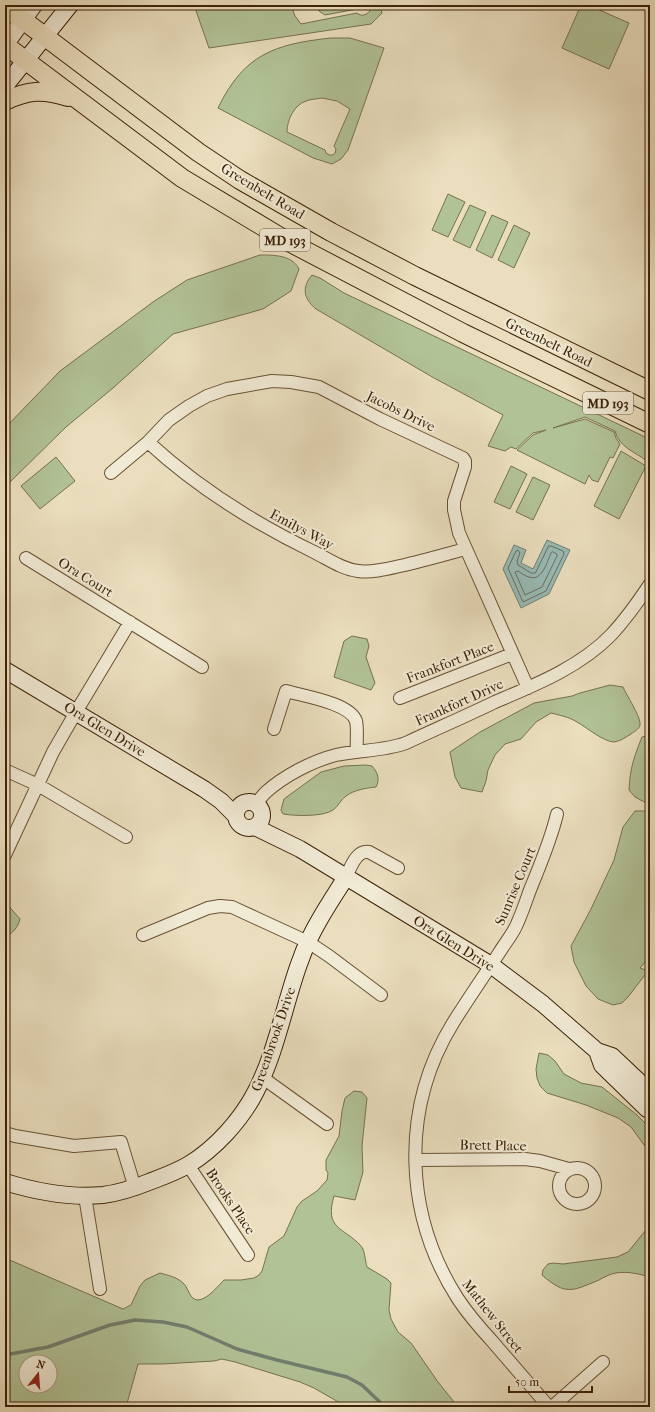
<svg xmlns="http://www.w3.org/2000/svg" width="655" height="1412" viewBox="0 0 655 1412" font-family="'IM FELL French Canon',serif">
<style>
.green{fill:#b1c296;stroke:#76724e;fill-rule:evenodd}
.water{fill:#98bbb6;stroke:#737e70}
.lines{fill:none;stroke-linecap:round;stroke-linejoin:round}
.shore{stroke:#6a6e5e;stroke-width:1}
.stream{stroke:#737e70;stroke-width:3.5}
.street-casing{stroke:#685134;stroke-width:14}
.secondary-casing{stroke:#3c2206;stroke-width:18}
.primary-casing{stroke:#3c2206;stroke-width:20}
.street{stroke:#f1ead5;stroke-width:12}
.secondary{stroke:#f1ead5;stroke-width:16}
.primary{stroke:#eadebe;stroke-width:18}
.labels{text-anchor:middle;stroke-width:4;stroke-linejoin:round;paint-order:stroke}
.shield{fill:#f1ead5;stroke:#725e44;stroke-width:1}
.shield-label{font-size:13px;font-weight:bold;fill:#3c2206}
.street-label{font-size:14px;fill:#3c2206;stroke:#f1ead5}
</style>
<rect width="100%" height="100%" fill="#eadebe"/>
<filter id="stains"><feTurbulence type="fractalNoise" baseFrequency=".005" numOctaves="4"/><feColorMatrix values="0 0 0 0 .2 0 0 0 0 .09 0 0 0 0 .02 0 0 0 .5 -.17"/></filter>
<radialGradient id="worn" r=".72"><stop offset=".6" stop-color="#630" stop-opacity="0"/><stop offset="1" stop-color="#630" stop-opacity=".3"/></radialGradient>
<path class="green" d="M194,5h97l4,11 6,8 56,-11c5,4 9,2 13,-2l-2,-6h12l2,8 -11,11 -162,24z
M318,5h42l-3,4 -32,6 -6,-4z
M581,5h7l41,18 -20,46 -47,-21z
M331,38h19l34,10 -36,102 -7,9 -9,5 -19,-6 -95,-50c26,-54 57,-64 113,-70zM322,98l15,3 13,8 -16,37 2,3 -1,4 -2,2h-4l-3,-2 -1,-3 -38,-18c0,-12 7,-27 19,-31 5,-2 11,-2 16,-3z
M448,194l17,8 -17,35 -16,-7z
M470,205l16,7 -16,36 -17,-8z
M492,215l16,7 -16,36 -16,-8z
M514,225l16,8 -16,35 -16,-8z
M260,255c14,0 32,0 39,14l-8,22 -28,18 -90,25 -60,54 -47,39 -57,56v5l-4,6v-66l55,-57 93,-69 34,-22z
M312,275l8,3 24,15 297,142 9,5v20l-3,1c-12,-9 -28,-14 -32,-30l-30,-14 -32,11 32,-9 29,13 2,6 4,6 -7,14 -3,-1 -12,25 -6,-2 -3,-5 -4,9 -68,-34 16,-15 13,-5 -13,3 -17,16 -5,-2 -6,4 -17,-5 15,-31 -69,-37 -118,-69c-12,-10 -15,-21 -4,-34z
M621,451l25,15 -27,53 -25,-13z
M56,457l19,24 -35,28 -19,-23z
M511,466l16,8 -17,35 -16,-7z
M533,477l17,8 -17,35 -17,-8z
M352,636l15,3 2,7 -3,11 9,26 -4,7 -37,-13 10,-36z
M610,685l13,2c3,7 17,29 17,36 1,5 -5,8 -9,11 -5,3 -10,7 -17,8 -10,0 -28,-15 -37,-20 -8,-5 -18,-7 -26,-9l-15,9 -15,17 -16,5 -10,11 -7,15 -2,11 -4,11 -21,-4 -6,-11 -5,-25 30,-20 54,-29 38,-7 8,-3z
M646,736l4,3v66l-15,-8 -6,-7c1,-22 5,-33 13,-53z
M366,765l6,1c6,7 8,13 4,21 -10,1 -22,3 -30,9 -5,3 -8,11 -13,14 -10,7 -38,6 -50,4l-2,-4 3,-11 37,-27 23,-6z
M635,811h10l5,2v143l-10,12 8,3 -20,26 -6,6 -9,2 -15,-6 -12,-13 -12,-24 -3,-16 19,-35 24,-51 9,-33z
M5,902l15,17c-2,9 -8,14 -15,19z
M539,1053l9,2 7,6 9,13 17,9 21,4 35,28 13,13v23l-6,-6 -13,-18 -13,-9 -32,-13 -39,-12 -7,-7 -3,-8 -1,-9z
M354,1091l8,1 5,6 -5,48 1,26 -8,28 -21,-4c-10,34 10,31 27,50 4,4 4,15 6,21l20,12 4,4 -2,27 2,9 7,13 13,11 27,39 20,25h-111l-33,-19 -14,-6 -65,-20 -13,-3 -8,2 -52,3h-24l-12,43h-121v-149l118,51 8,-4 9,-19 5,-6 15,-7c7,2 17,4 23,10 4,3 5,9 8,13 9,13 27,-10 33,-16h17l13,-2 5,-3 3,-4 7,-24 15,-11 13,-29 5,-6 15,-10 10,-11 1,-7 -2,-3v-10l13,-24 3,-25 3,-13zM26,1362h24v24h-24z
M650,1225v52c-11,-3 -22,-6 -34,-4 -6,1 -12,4 -17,7 -27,11 -33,16 -57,-5l1,-5 5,-6 5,-1 10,1 54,-7 11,-5z"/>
<path class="water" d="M547,540l23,10 -21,44 -28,14 -18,-39 11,-24 12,5 -5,13 12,6z"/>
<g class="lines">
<path class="shore" d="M549,546h2l12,5 1,3 -18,37 -23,11 -15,-34 8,-17 2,-1 2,3 -3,8 1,4 13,8h4z
M553,552l4,2v2l-15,31 -17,8 -10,-23 3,-1c3,2 7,5 11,6 13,5 18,-15 22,-24z"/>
<path class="stream" d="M5,1355l43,-8 62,-22 25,-5 28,2 24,5 50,22 40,11 70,17 15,8 23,22"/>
<g class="street-casing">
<path id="street" d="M148,442c49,45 106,81 166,110 14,7 28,17 44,19 14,2 29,-2 42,-5 22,-5 43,-11 65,-17
M111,473l37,-31 21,-22 20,-14 18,-10 20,-7 45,-8 19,1 28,5 61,32 83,39 2,3v6l-11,34v9l5,23 69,155
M26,558l176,109
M400,698l112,-44
M274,729l12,-38c17,5 64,12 70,30 2,9 0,22 1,31
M5,770l33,15 88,52
M256,804c3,-4 6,-8 10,-12 18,-16 46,-31 70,-37 24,-5 48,-4 70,-12 30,-14 60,-27 89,-41 40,-17 85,-35 116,-67 15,-16 27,-33 39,-51
M5,855l48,-103 23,-40 54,-90
M346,877c5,-10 10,-27 23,-25l29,16
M143,935l65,-27 12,-2 12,1 76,35 21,14 52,39
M263,1078l64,46
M5,1133l10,3 59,10 47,-4 14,46
M416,1160l109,-1 15,2 29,8
M188,1165l60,90
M559 1186a18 18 0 1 1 36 0a18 18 0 1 1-36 0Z
M85,1196l15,93
M549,1407c-19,-22 -38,-44 -57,-66 -12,-13 -24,-27 -34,-42 -54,-84 -58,-190 -5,-276 15,-24 31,-47 46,-70 6,-10 14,-19 18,-29 5,-11 9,-23 13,-34 10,-25 21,-50 27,-76
M552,1407l51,-45"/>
</g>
<g class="secondary-casing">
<path id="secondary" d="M5,45l29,-40
M5,86l65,-81
M5,670l199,119 17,12 15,15
M236 815a13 13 0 1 1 26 0a13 13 0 1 1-26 0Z
M255,827l45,22 191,116 52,39 54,47 15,5 38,36
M597,1051l5,14 45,44 3,1
M5,1182c32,10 65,16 98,13 16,-2 31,-7 46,-13 13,-5 27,-10 39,-17 27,-16 53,-45 67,-72 21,-40 29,-87 44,-129 3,-7 5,-15 9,-22 10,-23 25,-44 38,-65"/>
</g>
<g class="primary-casing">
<path id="primary" d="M5,8l18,12 175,132 42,28 91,52 84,44 235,115
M5,45l177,133 105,63 176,92 187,91
M5,101c23,-11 38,-12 63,-4"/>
</g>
<use href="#street" class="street"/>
<use href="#secondary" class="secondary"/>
<use href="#primary" class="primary"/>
</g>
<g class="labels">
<g class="shield">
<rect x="260" y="229" width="50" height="22" rx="3"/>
<rect x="583" y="392" width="50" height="22" rx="3"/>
</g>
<g class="shield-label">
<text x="285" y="245">MD 193</text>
<text x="608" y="408">MD 193</text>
</g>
<g class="street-label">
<text transform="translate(263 191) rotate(31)" y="5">Greenbelt Road</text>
<text transform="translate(549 342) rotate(26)" y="5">Greenbelt Road</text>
<text transform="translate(401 411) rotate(26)" y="5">Jacobs Drive</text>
<text transform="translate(302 529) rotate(28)" y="5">Emilys Way</text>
<text transform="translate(86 577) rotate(32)" y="5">Ora Court</text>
<text transform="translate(450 662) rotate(-21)" y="5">Frankfort Place</text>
<text transform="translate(459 702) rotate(-24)" y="5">Frankfort Drive</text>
<text transform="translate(105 729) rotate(31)" y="5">Ora Glen Drive</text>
<text transform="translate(515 886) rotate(-67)" y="5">Sunrise Court</text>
<text transform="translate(454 943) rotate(32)" y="5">Ora Glen Drive</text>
<text transform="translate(273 1039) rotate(-71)" y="5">Greenbrook Drive</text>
<text transform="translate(493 1145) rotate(1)" y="5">Brett Place</text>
<text transform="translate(231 1201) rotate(56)" y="5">Brooks Place</text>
<text transform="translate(493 1316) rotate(52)" y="5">Mathew Street</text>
</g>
</g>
<rect width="655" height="1412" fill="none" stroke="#eadebe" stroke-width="20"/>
<rect x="6" y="6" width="643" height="1400" fill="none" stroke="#3c2206" stroke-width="2"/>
<rect x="10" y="10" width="635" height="1392" fill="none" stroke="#3c2206"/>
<g transform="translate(38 1374) rotate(17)"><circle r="19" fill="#f1ead5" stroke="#a99a82"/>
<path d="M0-3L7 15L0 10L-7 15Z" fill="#8f2418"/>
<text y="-6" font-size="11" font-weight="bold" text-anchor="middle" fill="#3c2206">N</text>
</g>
<path d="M509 1386v6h83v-6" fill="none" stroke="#3c2206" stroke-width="2"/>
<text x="515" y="1386" font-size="12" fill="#3c2206" stroke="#f1ead5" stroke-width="3" paint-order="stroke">50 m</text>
<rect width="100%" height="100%" filter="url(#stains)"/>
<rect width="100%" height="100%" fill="url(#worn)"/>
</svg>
